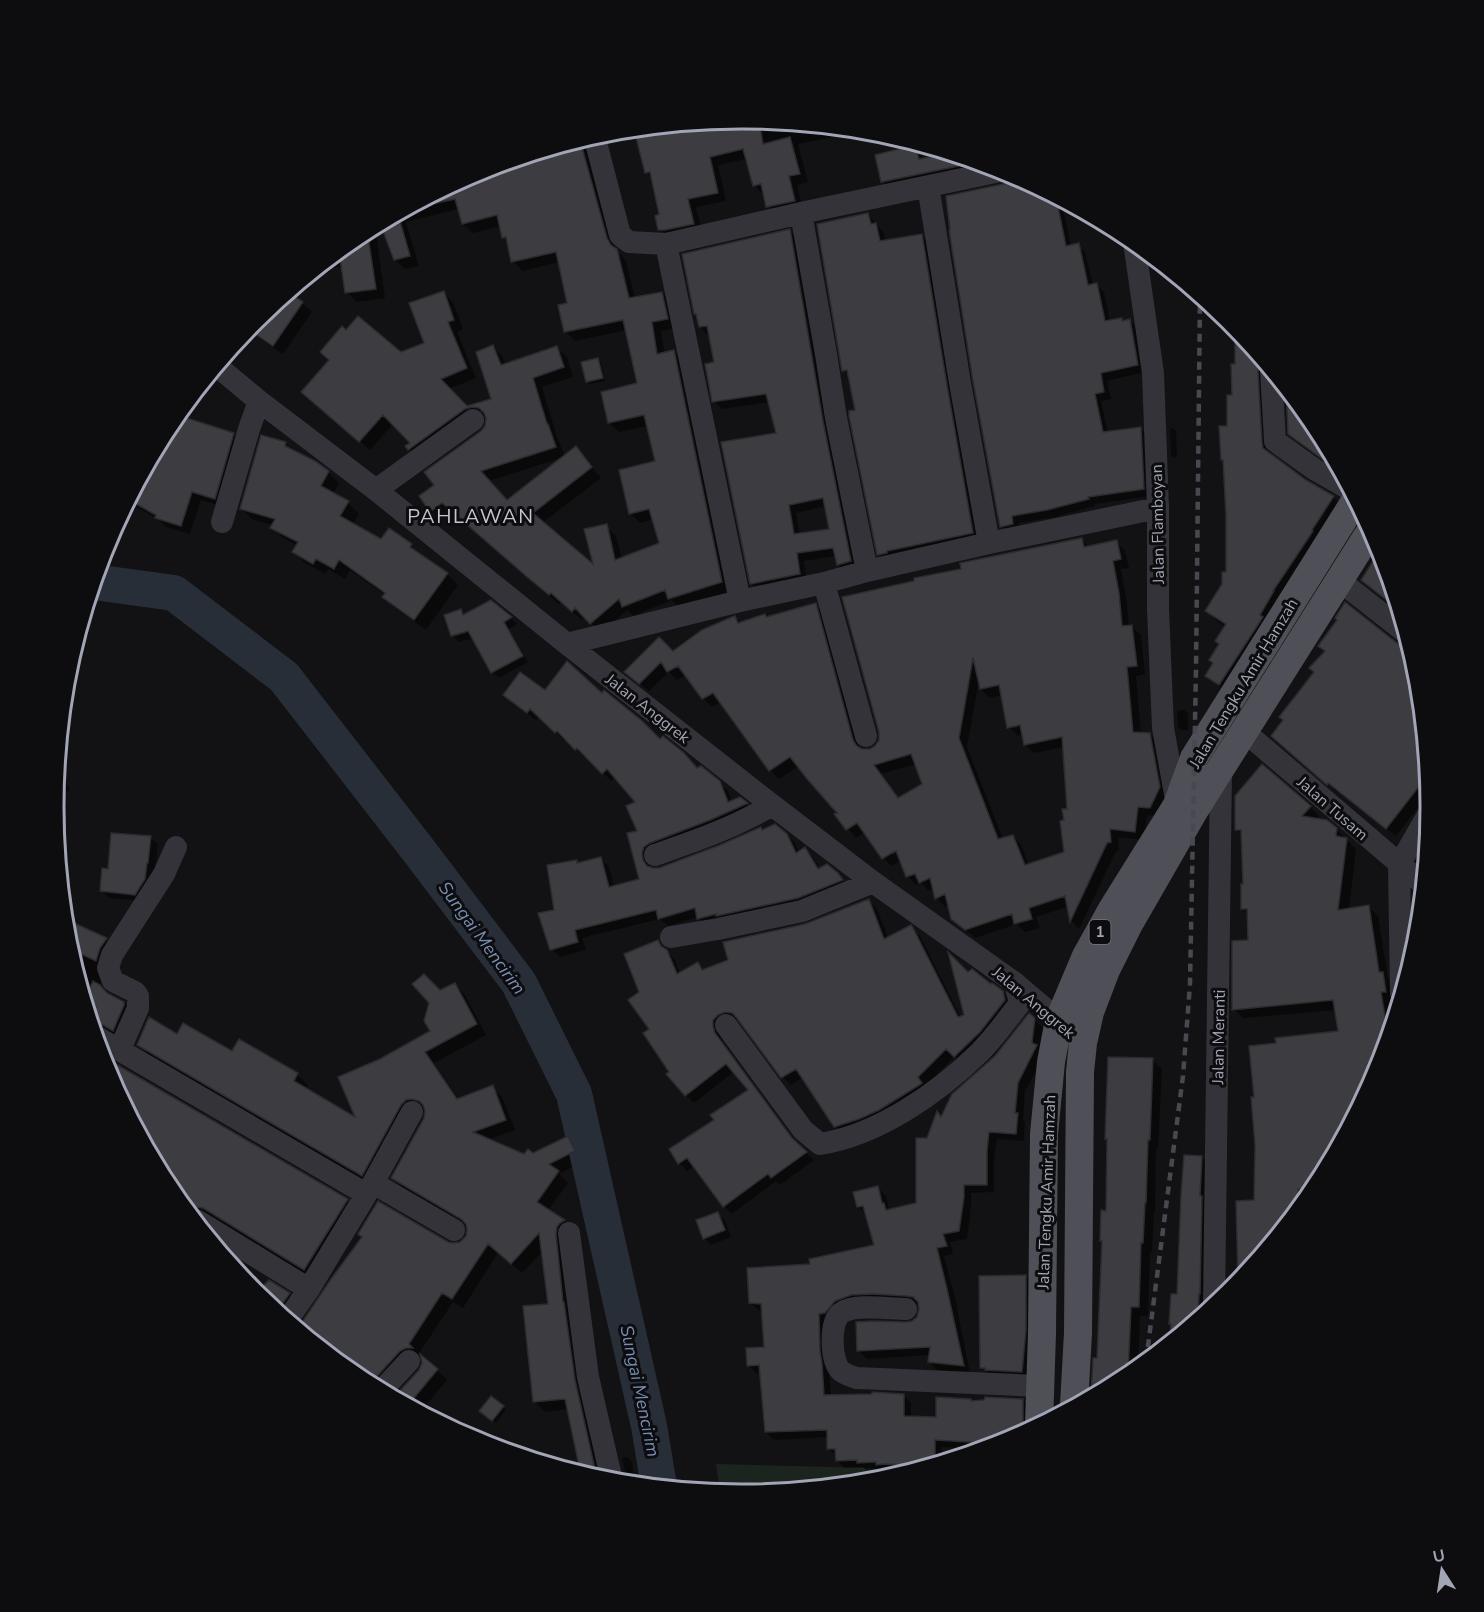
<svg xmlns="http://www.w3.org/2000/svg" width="1484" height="1612" viewBox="0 0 1484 1612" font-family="'Nunito Sans',sans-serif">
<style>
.green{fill:#1c241e}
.shadow{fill:#0007;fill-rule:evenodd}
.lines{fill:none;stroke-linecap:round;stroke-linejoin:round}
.river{stroke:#282e38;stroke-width:36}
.building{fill:#3c3c41;stroke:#2c2c30;stroke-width:1.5;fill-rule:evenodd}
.minor{stroke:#333339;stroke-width:22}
.major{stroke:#4f4f58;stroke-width:28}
.rail{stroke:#484850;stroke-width:4.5;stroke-dasharray:8 6;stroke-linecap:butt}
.labels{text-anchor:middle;stroke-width:6;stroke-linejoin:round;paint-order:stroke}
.shield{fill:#0d0d0f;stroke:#757783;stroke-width:1.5}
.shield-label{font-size:15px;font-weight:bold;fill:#a2a5b5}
.street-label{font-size:16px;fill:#a2a5b5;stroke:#0d0d0f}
.water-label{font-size:18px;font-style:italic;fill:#778eb3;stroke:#0d0d0f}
.quarter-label{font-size:20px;letter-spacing:1.5px;fill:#c4c5d1;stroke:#0d0d0f}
.rim{fill:none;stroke:#a2a5b5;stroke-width:3}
</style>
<rect width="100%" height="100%" fill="#121214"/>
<path class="green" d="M716,1464l199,5 -39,12 -134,13 -22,-2z"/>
<path class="shadow" d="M742,118l105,10 1,6 -50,10 10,38 -11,3 6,24 -26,6 -9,-9 -3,-12h-2l-9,-9 -7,-26 -29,6 8,36 -30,6 6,25 -33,6 -9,-9 1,-13 -8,-37 -7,-7 -10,-44z
M582,139l6,7 28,104 10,11 9,37 27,-5 9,10 6,25 -16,3 4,23 9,-2 10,10 47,230 -52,16 -7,-8 -39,16 -6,-6 -26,23 -16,-16 -3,3 -21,-18 -2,2 -22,-18 -84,-74 -12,9 -20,-24 15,-12 46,-53 5,-6v-10h-4l-64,43 -12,-13 5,-3 -19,-19 -23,26 -57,-48 17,-42 17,-28 53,22 26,-10 17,-51 10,9 10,27 -6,3 19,46 -27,11 18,19 26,-8v-53l9,9 4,9 51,-17 10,9 6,20 -31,10 14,47 9,23 11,-9 25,30 -59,45 53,45 11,-42 10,10 6,23 39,-15 -7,-25 -14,4 -10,-10 26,-50 -8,-37 -29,6 -10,-9 30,-39 -12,-54 -52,11 -10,-10 3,-27 -9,-42 -36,9 -10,-10 -4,-19 -6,-5 -2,-11 -28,7 -10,-9 -4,-15 -53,13 13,44 -14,3 -10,-9 -14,-38 98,-52zM564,457l-56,44 -19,-20z
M915,147l7,7 1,6 27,-6 44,13 -104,22 -7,-8z
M1018,177l43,23 10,46 7,-1 7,7 8,33h4l7,7 6,29 11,-1 3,2 6,-1 7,7 8,44 -38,9 4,18 -10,2 7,32 33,-5 7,8 3,60 -56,8v2l-40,11 -37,6 2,8 -11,3 -8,-8 8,-342z
M868,214l16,19 1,9 37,-6 8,8 51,296 -94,22 -8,-8 -29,-178 -6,-6z
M375,226l10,72 -28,4 -10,-10 -4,-25 -24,1 41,-34z
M790,231l8,8 60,330 -12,4 -8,-8 -2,-9 -32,5 3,21 -47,10 -8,-8 26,-150 -8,-32 -48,7 -8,-8 2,-38 -6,-29 -2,1 -8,-8zM826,506l5,24 -31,5 -4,-22z
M287,293l15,10 10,9 -29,42 -36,-24 9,-11z
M1236,328l36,44 -5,11 5,73 33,25 28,16 10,10 -113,187 -13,-9 -10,-10 8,-11 11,-37 -9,-6 -10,-10 16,-26 4,-11 2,-146 8,-63z
M598,359l3,3 4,19 -15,3 -3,-3z
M1287,391l27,33 25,47 -39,-27 -10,-11z
M170,423l63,11 9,9 -18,64 -23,-7 -11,34 -24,-7 -8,-8 -23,-13 -6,-6z
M1170,428h2l4,3 1,26 -3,1 -3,-4z
M285,443l9,9 34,20 11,11 -6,11 15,9 11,11 -6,11 29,16 7,-11 22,16 11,11 25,17 11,11 -32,45 -31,-22 -11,-11 1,-2 -35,-25 -5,9 -17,-10 -3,5 -20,-11 -11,-11 4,-6 -15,-8 -11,-11 1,-2 -20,-5 -11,-11z
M127,504l-9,28 -5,-2z
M1081,539l8,8 27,-5 9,9 4,17 -8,1 6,34 2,24h3l9,8 4,39 -9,2 5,58h9l8,9 10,56 -9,17 -12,-1 -3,25 -26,-3 1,14h-3l-37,78 -8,-8 -2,-14h-2l-31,10 4,11 -15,4 -8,-8 -42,14 -13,-11 -13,-22 -4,2 -8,-9 -3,-10 -5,3 -8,-8 -5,2 -9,-9 -6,-16 -9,6 -9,-8 -18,-26 -9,6 -17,-20v-5l-40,-47 -20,13 -9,-9 -49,-68 -9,5 -9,-9 -17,-23 -9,5 -8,-8 -20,19 -14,-11 38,-27 62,-35 6,5 24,-7 3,2 47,-13 9,9 37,136h10l5,-3 87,-177zM979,680l2,9 9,9 12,-3 7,32 9,9 5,-2 2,11 9,8 30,-6 5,63 -4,12 1,31 -37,12 -8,-20 -8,-9 -10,3 -36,-92zM1013,725h14l-14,3zM916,764l8,20 -25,15 -18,-25z
M491,602l26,22 -8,5 19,33 -29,16 -7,-6 -18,-34 -15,4 -6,-6 -7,-20 15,-5 4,4zM475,627l1,3 -22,7v-3z
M1396,644l21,28 11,109 -5,5 6,7 -33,43 -58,-45 -1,1 -56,-47z
M545,692l57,3 95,74 22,14 9,8 4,11 8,-3 14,13 -105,50 1,7h10l61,-22 40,-19 2,3 23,4 9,8 4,10 5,-4 9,8 7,12 17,5 13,14 -143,38 -9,-9 -30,9 -8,-7 -78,19 4,12 -26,7 -8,-8 4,-38 20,-49 3,2 22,-5 8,8 5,20 27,-7 -2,-48 -1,-30 -22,-25 -5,4 -25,-26 -2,2 -18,-19 -2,2 -25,-24 -3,4 -23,-17 -8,-8z
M1184,710l4,3v17h-7l-3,-3 -1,-16z
M58,769l12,21 -15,8z
M1310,807l9,9 -3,4 20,9 20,20 -7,61 20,-3 9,9 10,62 4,5 2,18h-4l3,19 -16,50 -63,119 -73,88 15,-75v-104l22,-54 61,-12 -3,-22 -93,8 -10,-9 17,-68 -1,-26 -7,-7 2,-23 -1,-50 -6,-6z
M150,837l8,7 -3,25h-2l-1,17 -10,15 -33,-3 -7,-7 7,-21z
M869,901l8,8 11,29 22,-11 10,9 41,82 4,-2 3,-42 34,18 9,9 -48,63 -8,-8 -30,30 4,6 -86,42 -8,-8 -32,-49 -12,8 -8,-8 -42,-57 -7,-1 -14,16 3,8 75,102 16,15 -34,25 -4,-4 -44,33 -8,-8 -30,-40 -7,5 -8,-8 37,-42 35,-31 -16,-19 -41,32 -8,-8 -15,-23 -20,-43 -10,-37 17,-50 17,18 5,14 18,-10 7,7 100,-45z
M1415,906h5l-5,39z
M67,940h39l10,10 -6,8 -11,28 9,9 16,8 10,11 -10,26 -27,-1z
M455,984l10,11 21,40 -52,28 25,36 33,-12 10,10 13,33 -27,10 37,16 8,-1 35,-17 10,10 6,13 -25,13 9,9 -20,28 17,10 9,10 31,249 -28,-9 5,-2 -13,-60 -24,3 -11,-11 15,-96 -6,-54 -21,22 -24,-20 -35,55 -10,-6 -35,53 3,3h-5l-33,32 -24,-12 88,-135h15l5,-5 1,-12 -65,-38 -10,-10 32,-59 1,-10 -10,1 -44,75 -223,-130 -11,-11 40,-8 54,17 7,-12 58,34 11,10 -3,4 53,31 23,-59 51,-30 8,-39z
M1034,1019l9,9 -3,22 5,5 -20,36 -2,29 2,2 -1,19 -27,-2 -3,21v32l-23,1v13l-4,33 -17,3 3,12 -9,2 11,42 15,75 -33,-3 -7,-8v-7l-63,4 -8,-8 55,-29 4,-5 2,-13 -39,-3 -38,8 -14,63 2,24 72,-1 8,8v15l26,1 35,-17 51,-2 8,8 -1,20 -25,14 -25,7 -38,-2v14l-35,11h-21l-3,-3 -17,1 -3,-3 -18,1 -8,-7v-4l-8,-8v-12l-55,3 -8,-8 -5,-59h-5l-8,-8 17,-17 -2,-37h-4l-8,-8 61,-38 63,-19 -9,-32 -8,-8 20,-18 8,8 3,14 29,-6 10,-64 10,-27 4,5z
M1152,1060l10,9 -4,80h-2l-1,63h-1l-2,40h-2l-2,64h-8l-2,51 -14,11 -31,17 6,-36 4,-116 -2,-2 6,-29z
M106,1069l241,131 10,10 -42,70 -100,-62 -7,-2 -11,5 -27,-33z
M1202,1157l9,10 -3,142 -36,30v-14l7,-29z
M718,1214l7,7 6,16 -20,8 -7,-7z
M225,1255l14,9 10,10 -4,6z
M1025,1276l10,9 -4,95 -40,-4 -9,-9z
M269,1282l20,12 10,10 -11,15 -31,-25z
M437,1370l10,10 -26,31 -25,-14z
M503,1407l3,3 -10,13 -12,-9z
M627,1457l4,3 3,14 -6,1 -3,-3 -3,-14z"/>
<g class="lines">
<path class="river" d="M94,582l80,11 110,84 135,174 100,132 55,111 75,332 10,60"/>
</g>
<path class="building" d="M742,118l17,2 4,24 27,-7 10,37 -11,2 6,25 -29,6 -5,-23 -8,2 -10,-37 -33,8 8,36 -30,6 6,25 -29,6h-7l-3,-14 4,-2 -9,-42 -5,1 -11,-44z
M580,140l27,98 4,7 6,4 12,49 33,-6 6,27 -16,3 5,32 17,-4 48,232 -54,17 -3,-9 -43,17 -3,-8 -29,25 -15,-16 -3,4 -21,-19 -2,2 -23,-19 -84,-73 -12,9 -11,-16 15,-11 -10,-13 57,-41 4,-5 1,-8 -2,-5 -5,-5 -7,-1 -7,2 -57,41 -3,-4 5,-3 -27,-28 -24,27 -58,-50 28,-32 -9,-8 22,-26 4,4 12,-14 43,36 23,-9 -15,-40 35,-12 10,29 -6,2 19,46 -26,11 26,27 24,-7 -15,-47 17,-7 8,20 56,-19 7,21 -31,11 14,46h1l8,23 -75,24 26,29 69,-54 16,21 -59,46 60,51 -9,-35 23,-5 8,36 44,-17 -10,-34 -20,5 -10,-44 36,-9 -11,-46 -36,8 -7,-31 36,-9 -14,-63 -59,12 -6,-27 9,-2 -11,-51 -45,10 -5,-25 -4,1 -5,-23 -35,9 -7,-25 -32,7 -2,-5 58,-31z
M915,145l4,14 29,-6 30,9 -97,20 -6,-27z
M1017,176l39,21 10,49 13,-3 9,42 9,-2 8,38 17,-3v3l8,-2 8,46 -37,8 3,19 -9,2 8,38 38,-5 3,62 -56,8 1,2 -42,11 -35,6 1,8 -13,3 -27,-146 -24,-151h1l-4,-34 62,-13 6,-3z
M868,213l3,11 5,-1 4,18 42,-7 25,151 26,148 -86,18v2l-10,2 -28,-139v-5l6,-1 -8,-40 -5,1 -25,-147z
M398,214l12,42 -16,4 -14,-37z
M790,229l33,192 28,140 -14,4 -4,-17 -36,5 3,21 -50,10 -29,-142 55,-9 -10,-39 -54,8 -7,-38 9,-2 -7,-36 -8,1 -3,-13h-2l-12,-60zM823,498l6,31 -35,5 -5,-29z
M367,230l9,59 -31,4 -6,-42 21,-17z
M286,294h5l12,8 -30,44 -25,-17 8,-10z
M1235,327l27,34 -3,4 -1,7 4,70 1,6 43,32 28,16 -22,34 1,1 -40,60h1l-14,24 3,2 -44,68 -14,-9 8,-13 -4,-3 10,-16 -4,-3 11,-17 -21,-13 17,-27v-12h4v-56l-3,-56h-2l-2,-34h8v-31h5l-1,-31h4z
M598,358l5,20 -17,4 -5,-20z
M1286,389l28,35 23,43 -16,-9 -33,-24z
M177,415l57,18 -19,66 -23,-7 -11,34 -26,-8 1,-3 -27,-15 41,-77z
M261,435l25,7 -1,4 30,15 14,10 -8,15 28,15 -9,15 41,23 8,-11 23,16 -2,3 38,26 -34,47 -32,-23 3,-4 -46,-33 -5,9 -18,-10 -3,5 -21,-12 6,-10 -28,-14 5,-9 -35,-10z
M1082,538l2,9 33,-7 4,19 -8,2 6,32 3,33 10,-1 5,41 -10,1 6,65 17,1 10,54 -10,21 -12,-1 -3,25 -25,-3 1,13 -4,1 -37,79 -5,-26 -36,12 3,11 -18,5 -2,-10 -47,16 -14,-11 -6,-25 -10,5 -5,-21 -11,5 -4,-9 -9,3 -10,-26 -3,2v-1l-11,7 -25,-36 -11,7 -12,-16 3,-1 -29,-33 -18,-23 -21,14 -56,-78 -11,6 -24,-33 -11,6 -6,-10 -22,22 -15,-12 35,-35 14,14 29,-21 30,-13 3,-1 3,7 27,-9 1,3 50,-14 37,137 3,5 6,4h8l5,-3 4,-6v-8l-37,-135 72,-16v-3l47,-9 -1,-6zM973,658l7,31 19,-4 8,43 13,-3 4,20 38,-8 5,72h-5l2,11 -4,1 4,31 -39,13 -12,-30 -15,4 -39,-101zM911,754l11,30 -24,14 -24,-33z
M1380,550l18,59 -37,-29z
M491,600l21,17 -8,5 19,34 -32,17 -23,-42 -17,5 -7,-21 17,-6 2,6z
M1345,602l52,41 6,2h6l8,27 10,104 -41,53 -58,-46 -1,2 -56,-49 12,-16 -4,-3 35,-45 -5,-4 16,-17 -7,-5 19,-26 -2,-2z
M567,661l35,32 2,-3 37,30 19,19 3,-3 21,17 13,15 4,-2 19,15 8,21 12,-5 8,6 -38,17 -60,23 -6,4 -2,6 1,7 4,6 6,2h6l61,-23 41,-18 1,3 13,-6 12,10 9,19 9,-6 13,22 9,-5 11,9 5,7 -45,18 -82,18v-2l-19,5 -2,-11 -37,11 -2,-9 -81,20 3,12 -28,8 -12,-37 16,-3 -7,-45 30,-5v3l24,-6 8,30 30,-8 -12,-46 10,-2 -11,-25 9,-4 -28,-33 -5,5 -25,-26 -2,2 -18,-19 -2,2 -25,-24 -3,4 -24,-18 17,-23 25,18z
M1262,764l49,42 -9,10 25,4 10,8 -1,8 11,2 -9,72 31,-5 10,67h4l3,20h-5l7,43 -11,35 -63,119h-16v19l-60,73 -2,-80 18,-1 1,-55 -4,-48h3l-5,-51 27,-3 -1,-5 63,-7 -5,-31 -101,10v-69l16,-1 -1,-31h-6v-25h2l-2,-54h-6v-34z
M111,833l40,3 -3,27h-1l-2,16 -10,16 -35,-4 2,-23 6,1z
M869,899l15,40 27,-14 1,1 46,91 6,-2 -16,-63 20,20 4,-3 19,15 1,-1 11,8 2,9 -25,32 -26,25 -8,-8 -28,28 4,6 -4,3 -39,24 -20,9 -25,8 -38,-58 -15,9 -45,-61 -4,-4 -7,-1 -7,3 -5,5v6l2,7 77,105 15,14 -36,26 -3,-4 -45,33 -36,-49 -9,6 -9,-15 45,-29 -4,-5 38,-25 -22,-26 -41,32 -19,-22 3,-2 -26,-39 6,-4 -21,-29 11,-8 -15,-38 34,-14 3,6 6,4 10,24 21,-12 4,8 26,-10 -5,-18 82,-18z
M65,919l42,19 -7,10 -4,13 -26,-12 -3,-9z
M424,974l16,16 15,-7 22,41 -52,28 32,47 36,-14 13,35 -33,12 51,22 4,-5 5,4 35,-17 7,15 -26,13 10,7 -22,31 28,18 -5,3 -3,4 -1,7 7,68h1l11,78 22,98 -30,-10 12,-2 -14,-67 -32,3 -10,-96 25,-2 -9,-71 -28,31 -23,-20 -36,55 -10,-6 -33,51 4,4h-7l-6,3 -30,33 -11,-6 -61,-50 33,-49 31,-42 -4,-3 20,-33 70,41 5,1 7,-1 6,-6 1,-7 -1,-5 -5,-5 -70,-41 33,-60 1,-7 -2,-6 -4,-4 -8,-2 -5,1 -5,5 -39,71 -225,-131 12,-28 28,17 6,-11 49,28 7,-12 59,34 -4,8 61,36 -17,-40 42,-18 50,-28 -6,-10 5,-18 -17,-19z
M93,981l7,4 7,8 17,9v3l-11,26 -10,-6 -5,-1 -5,1 -3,-8 6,-11 -10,-5 -1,-3z
M1029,1013l6,5 -3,25 5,2 -19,38 -3,30h3l-2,21 -27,-2 -2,19v34h-23v12l-5,34 -16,3 4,12 -10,2 10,41 17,77 -36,-4 2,-15 -73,4 -1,-29 16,-1 34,1 6,-1 5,-4 2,-8 -1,-7 -5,-5 -7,-1 -33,-2 -22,1 -16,6 -10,12 -6,1 1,37 2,12 2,32 48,-1v-2l32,2v22l32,1v-20l35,2v2l13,-1 1,-3 38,2v33l-18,10 -21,6v-5l-49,-3v23l-10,3 -40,-2 -9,1v-3l-19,1v-3l-21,1 -1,-12h-8v-19l-62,2 -6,-67 -12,1 -1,-18 18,-1 -3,-43 -12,-1 -2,-35 63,-4 -1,-5 65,-14 -11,-39 -6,1 -4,-15 25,-6 4,17h2l2,7 30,-7v-65h11l10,-27 4,6 11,-23 43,-38z
M102,1056l246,143 -44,71 -101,-62 -7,-1 -8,3 -18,-22 -64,-119z
M1108,1057l45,1 -3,82h-2l-2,63h-1l-2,40h-2l-2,64h-8l-3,68 -37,21 2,-38h4l5,-117h-2l1,-31 5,1 1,-72h-2z
M1184,1155l18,1 -2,40h2l-2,98h-1l-1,24 -28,22 1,-16h-2l2,-30h6l4,-99z
M718,1212l7,18 -22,9 -7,-19z
M1026,1275v55l-4,42 -37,-2v-2h-5l-1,-92z
M269,1280l21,13 -12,17 -20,-19z
M420,1354l18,15 -29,35 -15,-7 25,-27 3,-7z
M491,1396l13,10 -12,15 -13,-10z"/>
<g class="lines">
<path class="minor" d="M594,135l26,100 9,7 37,2 135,-31 204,-43
M928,186l32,197 29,160
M801,213l25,141 10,64 31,153
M1134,242l19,131 5,135v101l5,119 14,77
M666,244l74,357
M217,366l42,35 117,89 191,154 205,161 101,77 142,101 56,48
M1271,371l4,70 39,28 35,20
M376,490l97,-70
M222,522l27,-93 10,-28
M1340,581l65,51
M824,583l42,153
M567,644l173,-43 84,-18 43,-12 122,-28 169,-35
M1245,732l177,151
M655,855c40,-14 81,-28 117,-50
M671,937l47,-8 84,-18 71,-29
M1401,993l-2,-128 30,-52
M726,1025l77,105 17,14c58,-9 118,-51 159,-91 15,-15 28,-33 41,-50l-5,-20
M97,1037l269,157
M120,1049l18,-41v-12l-3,-4 -22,-11 -5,-13 4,-13 52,-81 12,-27
M373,1183l39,-71
M196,1220l113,69
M569,1233l19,144 24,104
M1214,1304l7,-534
M906,1309c-17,0 -52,-6 -65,4 -12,9 -10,47 -1,57 5,5 11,6 17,8l183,8
M288,1319l21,-30 64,-106 81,47
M382,1390l27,-29"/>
<path class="major" d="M1074,1405l4,-72 2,-261 3,-29 7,-31 16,-42 23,-46 65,-113 177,-281
M1039,1424l3,-91 2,-199 7,-72 8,-42 27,-64 25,-45 66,-106 17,-47 161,-257"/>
<path class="rail" d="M1146,1361l37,-285 7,-92 6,-315 4,-373"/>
</g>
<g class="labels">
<rect class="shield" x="1089.5" y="920" width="21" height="24" rx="4.5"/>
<g class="shield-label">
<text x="1100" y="937">1</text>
</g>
<g class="street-label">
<text transform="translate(1157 524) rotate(-91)" y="6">Jalan Flamboyan</text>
<text transform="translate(1243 683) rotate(-59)" y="6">Jalan Tengku Amir Hamzah</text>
<text transform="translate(648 708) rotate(38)" y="6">Jalan Anggrek</text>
<text transform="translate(1333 808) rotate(41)" y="6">Jalan Tusam</text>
<text transform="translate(1034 1002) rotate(40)" y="6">Jalan Anggrek</text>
<text transform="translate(1218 1037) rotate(-89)" y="6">Jalan Meranti</text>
<text transform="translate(1046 1192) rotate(-88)" y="6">Jalan Tengku Amir Hamzah</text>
</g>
<g class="water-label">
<text transform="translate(482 938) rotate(54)" y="6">Sungai Mencirim</text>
<text transform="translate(640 1391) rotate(78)" y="6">Sungai Mencirim</text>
</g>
<g class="quarter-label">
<text x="471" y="523">PAHLAWAN</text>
</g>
</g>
<path d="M0 0H1484V1612H0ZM741 129H743A677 677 0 0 1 1420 806V807A677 677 0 0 1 743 1484H741A677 677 0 0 1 64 807V806A677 677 0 0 1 741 129Z" fill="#0d0d0f" fill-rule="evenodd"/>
<path class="rim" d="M741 129H743A677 677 0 0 1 1420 806V807A677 677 0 0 1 743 1484H741A677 677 0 0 1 64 807V806A677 677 0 0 1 741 129Z"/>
<g transform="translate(1442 1570) rotate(348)" stroke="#0d0d0f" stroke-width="4.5" paint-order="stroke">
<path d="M0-4.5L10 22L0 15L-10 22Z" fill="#a2a5b5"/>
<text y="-9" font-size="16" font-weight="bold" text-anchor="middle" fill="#a2a5b5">U</text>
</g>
</svg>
